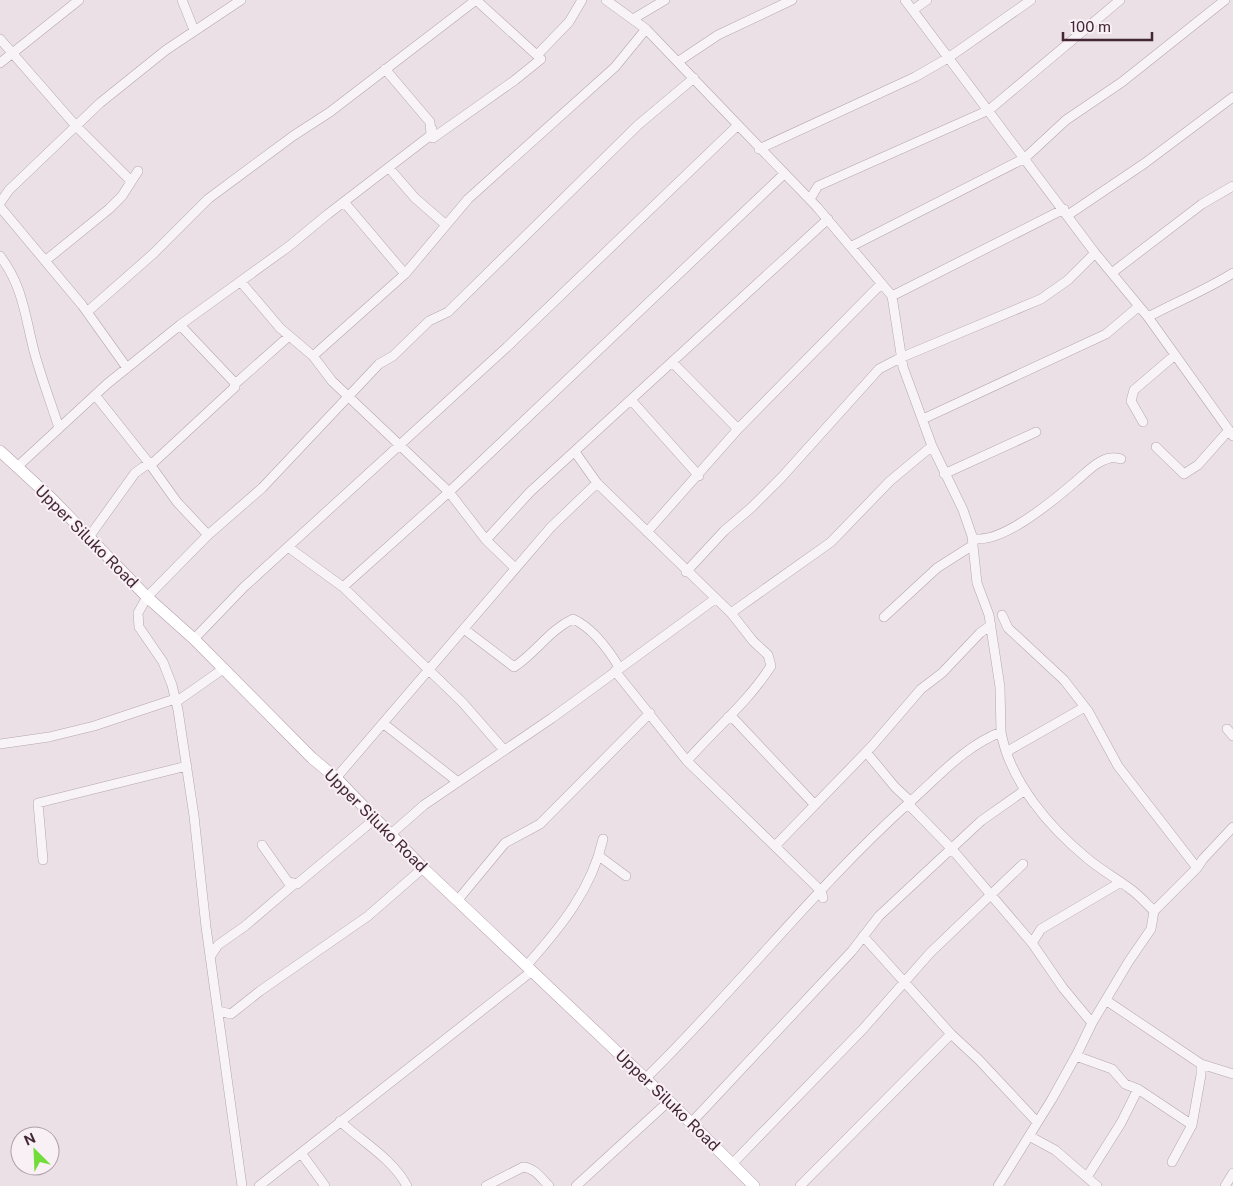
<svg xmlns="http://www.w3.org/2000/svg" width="1233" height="1186" viewBox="0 0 1233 1186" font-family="'Public Sans',sans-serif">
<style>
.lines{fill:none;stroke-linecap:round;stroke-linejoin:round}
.minor-casing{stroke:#b5a5ae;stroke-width:10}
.major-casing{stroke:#b79ead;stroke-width:12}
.minor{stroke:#f8f3f6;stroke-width:9}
.major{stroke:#fff;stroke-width:11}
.labels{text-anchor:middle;stroke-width:4;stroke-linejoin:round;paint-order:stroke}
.street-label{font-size:16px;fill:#442737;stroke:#f8f0f5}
</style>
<rect width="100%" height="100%" fill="#eae0e6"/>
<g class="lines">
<g class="minor-casing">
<path id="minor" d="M182,0l12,30
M905,0l190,253 53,64 85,119
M913,10l14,-10
M633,19l32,-19
M0,39l76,87 55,55
M537,55l32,-33 13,-22
M679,61l39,-26 74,-35
M0,63l79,-63
M738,125l79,82 75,89 11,71 29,79 31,64 9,26 5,47 12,32 11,72 1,45
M759,149l156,-72 33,-19 83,-58
M389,168l26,30 31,27
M810,199l8,-13 171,-76 131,-110
M344,202l61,72
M0,203l9,-13 91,-87 66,-53 75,-50
M0,207l82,98 45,63
M1068,215l77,-52 88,-66
M852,246l173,-88 41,-38 56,-38 103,-82
M0,256c23,30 25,60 34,95 7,26 17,52 25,77
M45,261l64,-52 13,-13 16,-25
M1113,272l89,-68 31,-18
M241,282l39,46 33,28 19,25 117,111 37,48 29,28
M892,296l172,-87
M87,312l67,-59 54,-54 85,-63 37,-24 146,-112 65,59 -26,21 -82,58 -1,-9
M1148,317c28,-15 58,-27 85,-44
M313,356l92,-82 63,-75 147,-132 31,-38
M673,363l65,66
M235,384l53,-47
M95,395l54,68 5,-1 81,-75 -1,-5 -54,-57
M632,401l67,75
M923,419l183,-85 32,-27
M1143,422l-12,-21 3,-11 41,-35
M1156,447l28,27 14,-9 31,-35
M575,452l22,31 134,130 22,28 15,14 3,11c-23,36 -56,63 -84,95
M17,467l90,-83 73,-59 108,-78 40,-33 103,-79 -1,-13 -45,-53
M944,474l92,-42
M647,532l91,-103 143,-145
M89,537l46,-64 14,-10 28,39 31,33
M972,538c28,8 82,-38 103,-56 10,-8 21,-21 35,-24 4,-1 7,0 11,1
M486,540l44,-48 298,-273
M288,547l55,40 106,-95 335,-318
M686,572l38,-41 28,-24 29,-29 98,-109 21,-11 141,-59 27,-19 27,-27
M343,587l120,116 41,47
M731,613l100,-71 59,-61 42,-35
M1002,615l6,13 56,52 24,31 30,55 79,102
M884,617l53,-49 36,-23
M464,629l50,38c22,-14 35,-37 59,-48 20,9 35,30 46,48
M194,639l50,-52 263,-240 231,-222 -92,-96 -40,-29
M615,671l72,90 134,130 2,7
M176,702l47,-33
M728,717l6,2 81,86
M384,724l74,58
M1227,729l6,7
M0,744l49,-7 45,-11 81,-27
M866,752l29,35 16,15
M1006,752l77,-44
M336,778l215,-251 46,-44
M908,804l43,44 81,95 31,45 29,35
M391,834l33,-29 128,-87 163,-119
M262,845l26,37 9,2 79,-66
M776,845l96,-99 49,-57 21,-16 38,-40 11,-8
M599,856l27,20
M43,860l-5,-57 149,-37
M457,901l48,-58 35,-19 110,-111
M1032,943l9,-14 80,-47
M210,957l8,-12 27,-19 48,-41
M527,965c33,-37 65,-76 76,-126
M1107,1001l94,63 32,10
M218,1011l13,3 29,-23 108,-75 55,-48
M951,1034l28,26 58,62
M1076,1056l36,13 13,15 13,5 54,36
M645,1079c92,-90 171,-193 266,-278 28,-25 54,-55 90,-69 9,50 49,96 87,127 13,11 28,19 41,29 9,6 17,15 25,23
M340,1121c22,21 52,37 67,65
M691,1123l161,-172 27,-35 102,-95 44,-31
M1029,1136l26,14 42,36
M301,1153l24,33
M1172,1162l20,-37 9,-50v-11
M733,1163l130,-134 67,-76 93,-89
M1087,1177l34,-54 17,-34
M242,1186l-36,-259 -12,-111 -16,-106 -6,-25 -9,-23 -24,-35 -1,-14 9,-16 61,-62 54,-47 117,-124 14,-8 36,-35 19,-9 190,-187 56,-47
M259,1186l273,-215
M486,1186l37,-19c12,1 18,11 26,19
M576,1186l93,-85
M800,1186l151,-152 -88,-98
M998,1186l54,-87 26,-47 14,-29 37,-62 22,-32 3,-18 43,-43 6,-9 30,-32
M1225,1186l8,-13"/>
</g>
<g class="major-casing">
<path id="major" d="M0,451l51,47 96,99 47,42 118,119 24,20 87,90 246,233 85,85"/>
</g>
<use href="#minor" class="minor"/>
<use href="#major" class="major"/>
</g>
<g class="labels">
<g class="street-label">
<text transform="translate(87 536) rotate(45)" y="6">Upper Siluko Road</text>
<text transform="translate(376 820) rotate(45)" y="6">Upper Siluko Road</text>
<text transform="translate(668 1100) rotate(44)" y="6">Upper Siluko Road</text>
</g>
</g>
<g transform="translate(35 1151) rotate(336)"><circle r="24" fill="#f8f0f5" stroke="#b0a0a9"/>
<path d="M0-4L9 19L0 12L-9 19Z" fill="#72dc38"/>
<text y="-8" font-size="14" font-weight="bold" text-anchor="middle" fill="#442737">N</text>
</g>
<path d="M1063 32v8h89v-8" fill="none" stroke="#442737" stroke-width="2.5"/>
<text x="1070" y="32" font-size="15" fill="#442737" stroke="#f8f0f5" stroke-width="4" paint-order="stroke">100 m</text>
</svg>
